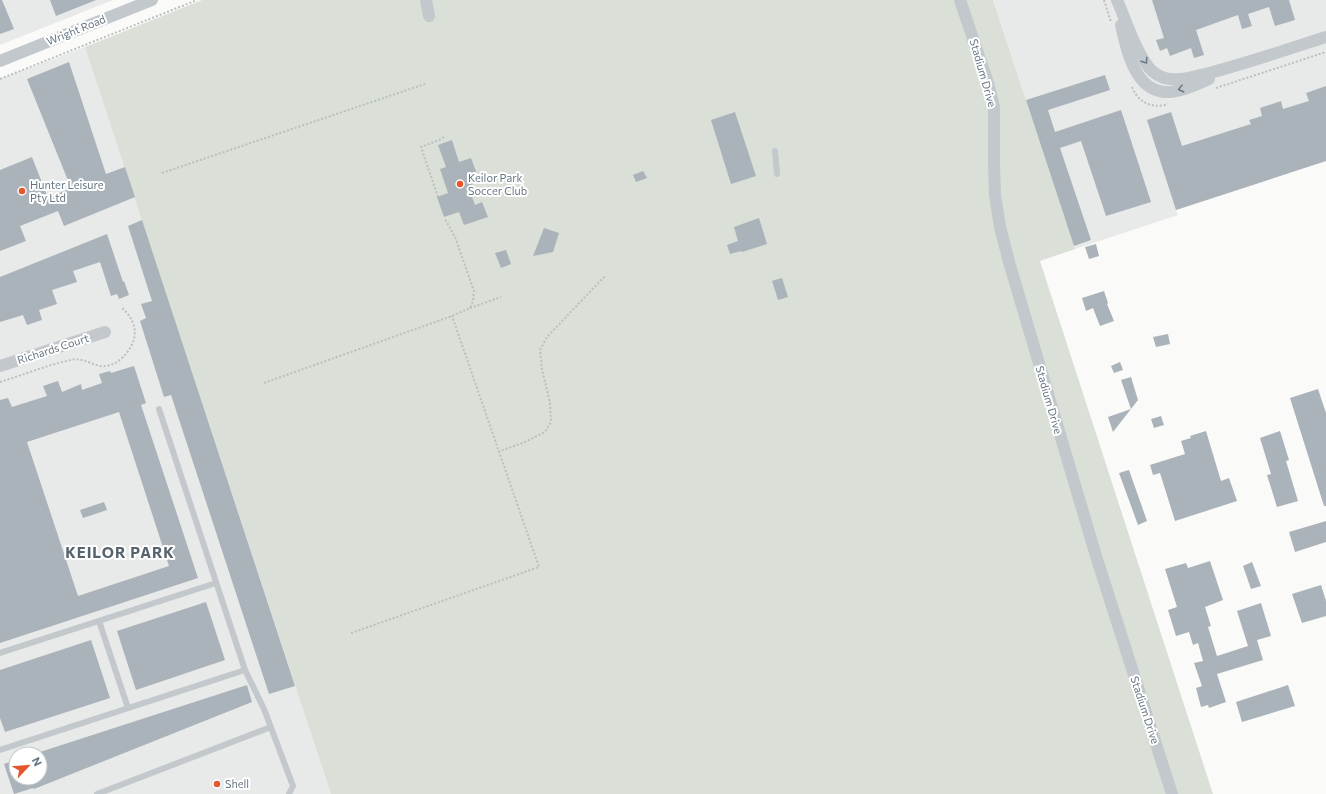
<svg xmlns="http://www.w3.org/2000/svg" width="1326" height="794" viewBox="0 0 1326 794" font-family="Commissioner,sans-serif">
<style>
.built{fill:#e8e9e9;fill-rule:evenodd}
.green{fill:#dadfd7}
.building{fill:#aab3b9;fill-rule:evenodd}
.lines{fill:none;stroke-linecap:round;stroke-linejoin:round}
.path{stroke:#bbbfc2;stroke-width:2;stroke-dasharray:2 2;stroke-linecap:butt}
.service{stroke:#c3c8cc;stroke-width:6}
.minor{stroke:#c3c8cc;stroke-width:12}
.oneway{stroke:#6a7a87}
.poi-dot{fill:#e4572e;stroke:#fff;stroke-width:1.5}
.labels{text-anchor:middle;stroke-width:4;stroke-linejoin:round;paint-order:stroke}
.street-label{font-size:11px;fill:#657683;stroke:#fff}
.poi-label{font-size:11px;fill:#657683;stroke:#fff;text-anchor:start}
.district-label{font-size:15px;font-weight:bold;letter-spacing:1px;fill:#57646e;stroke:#fff}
</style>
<rect width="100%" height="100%" fill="#fafaf8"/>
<path class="built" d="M0,0h113l-113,45z
M993,0h333v161l-150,49 2,5 -103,34z
M85,47l50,150 196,597h-331v-715zM16,754h24v24h-24z"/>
<path class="green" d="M202,0h791l82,249 -35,12 173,533h-882l-246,-747z"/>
<path class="building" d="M0,0h2l12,29 -14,5z
M50,0h46l-40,16z
M1152,0h137l6,20 -20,6 -6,-19 -21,7 4,12 -10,3 -4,-14 -42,15 8,25 -10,3 -3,-10 -21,8 -3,-8 -7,3 -4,-11 8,-2z
M69,62l37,112 19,-7 10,30 -71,29 -6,-15 -38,15 6,15 -26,10v-81l32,-13 16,41 23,-10 -44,-109z
M1105,75l5,15 -62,20 7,22 66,-22 30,92 -45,14 -25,-75 -21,7 31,92 -17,6 -48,-146z
M1326,86v75l-150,49 -29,-90 24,-8 11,34 69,-22 -2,-4 13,-4 -2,-8 21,-7 2,8 26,-8 -3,-8z
M735,112l21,64 -25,8 -20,-64z
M452,140l7,22 12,-4 9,24 -12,4 7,19 7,-3 6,15 -24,8 -5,-13 -15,5 -7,-20 11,-4 -8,-24 6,-2 -8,-22z
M643,171l4,7 -11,4 -3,-7z
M759,218l8,26 -25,8 -1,-1 -11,3 -3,-9 11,-4 -4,-14z
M142,220l153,466 -26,8 -98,-299 -7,2 -24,-76 6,-3 -5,-14 11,-3 -24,-75z
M544,228l15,5 -6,19 -20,4z
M107,234l16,48 1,-1 5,14 -10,4 -2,-5 -6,2 -11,-34 -27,9 4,11 -25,8 5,14 -18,6 3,10 -15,5 -4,-10 -23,7v-45z
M1096,244l3,12 -10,3 -4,-12z
M506,250l5,14 -10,4 -6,-15z
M782,278l6,19 -10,3 -6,-19z
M1104,291l4,12 -1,1 7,17 -14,5 -7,-18 -7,3 -4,-13z
M1168,334l2,10 -14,3 -3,-10z
M1120,362l3,8 -9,3 -3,-7z
M134,366l12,37 -5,2 57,173 -198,65v-243l8,-2 4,9 35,-11 -4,-10 15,-5 4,11 19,-8 1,6 20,-7 -3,-9 11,-3 1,2zM119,412l50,154 -91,30 -51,-154z
M1131,377l7,23 -25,32 -5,-15 23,-8 -10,-29z
M1318,389l8,24v93h-2l-34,-108z
M1161,416l3,9 -10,3 -3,-9z
M1206,431l15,50 8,-3 8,23 -62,20 -15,-48 -7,2 -3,-10 35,-11 -4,-13 10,-3 -1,-2z
M1280,431l9,29 -3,1 12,40 -21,6 -10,-32 4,-1 -11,-36z
M1129,470l18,51 -9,4 -19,-52z
M104,502l3,8 -24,8 -3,-8z
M1326,521v21l-31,10 -6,-20z
M1210,561l13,39 -18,7 6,19 -3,1 9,29 31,-10 -11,-35 24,-8 10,33 -14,4 6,20 -46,14 9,28 -17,6 -1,-3 -7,2 -5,-19 6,-2 -8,-23 9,-2 -5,-18 -5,2 -4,-13 -13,4 -8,-26 9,-3 -12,-38 21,-6 2,5z
M1252,562l9,24 -10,3 -8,-23z
M1321,585l5,16v15l-24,7 -10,-29z
M206,602l19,58 -89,30 -19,-59z
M91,640l19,58 -105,34 -5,-14v-48z
M247,685l5,17 -218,87 -1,-1 -19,6 -10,-30 12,-4v18h24v-26z
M1288,685l7,21 -53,16 -6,-20z"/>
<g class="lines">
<path class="path" d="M1104,0l7,22
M0,79l197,-79
M1132,87c6,16 21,22 36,17
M1216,88l110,-36
M162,173l263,-89
M438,197l-17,-50 18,-7 5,-3
M470,308l31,-11
M0,382c23,-7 47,-17 71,-22 11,-3 19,4 29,6 16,2 30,-13 34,-27 3,-13 -3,-23 -13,-32
M264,383l188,-67 18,-8 3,-7 1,-10 -19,-54 -10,-18
M498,452l27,-10 20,-10 6,-10 -1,-19 -8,-34 -2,-19 7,-13 58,-61
M351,633l188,-66 -87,-251"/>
<path class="service" d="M775,151l2,23
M159,409l86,261 19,39 29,77 -4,8
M99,621l29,87
M0,653l216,-70
M0,750l245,-80
M98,794h-1l174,-67"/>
<path class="minor" d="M426,0l3,16
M960,0l28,83 6,24v57l1,31 5,32 9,35 87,294 76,238
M1117,0c8,18 21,58 35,71 5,4 12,8 19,8 14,2 28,-4 42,-7 38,-10 75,-23 113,-35
M1121,25c5,23 13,64 43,67 15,1 31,-7 45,-13
M0,61l152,-61
M0,366l105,-34"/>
</g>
<defs><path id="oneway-chevron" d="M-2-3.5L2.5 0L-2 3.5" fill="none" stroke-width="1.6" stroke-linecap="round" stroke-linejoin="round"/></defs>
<g class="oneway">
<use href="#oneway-chevron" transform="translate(1145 61) rotate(56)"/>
<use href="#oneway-chevron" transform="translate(1181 89) rotate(166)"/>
</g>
<g class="poi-dot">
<circle cx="460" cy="184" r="4"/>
<circle cx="22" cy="191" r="4"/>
<circle cx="217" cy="784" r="4"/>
</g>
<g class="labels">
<g class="street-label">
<text transform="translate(76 30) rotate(-22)" y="4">Wright Road</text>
<text transform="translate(983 73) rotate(74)" y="4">Stadium Drive</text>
<text transform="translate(53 349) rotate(-18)" y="4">Richards Court</text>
<text transform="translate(1049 400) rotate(74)" y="4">Stadium Drive</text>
<text transform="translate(1145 710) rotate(72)" y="4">Stadium Drive</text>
</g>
<g class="poi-label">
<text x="468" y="182">Keilor Park<tspan x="468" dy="13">Soccer Club</tspan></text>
<text x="30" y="189">Hunter Leisure<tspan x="30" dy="13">Pty Ltd</tspan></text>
<text x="225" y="788">Shell</text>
</g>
<g class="district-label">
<text x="120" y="558">KEILOR PARK</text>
</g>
</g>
<g transform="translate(28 766) rotate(64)"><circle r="19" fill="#ffffff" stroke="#c1c8cd"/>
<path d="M0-3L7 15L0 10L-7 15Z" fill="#e4572e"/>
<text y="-6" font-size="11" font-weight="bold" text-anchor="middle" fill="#657683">N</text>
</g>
</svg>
